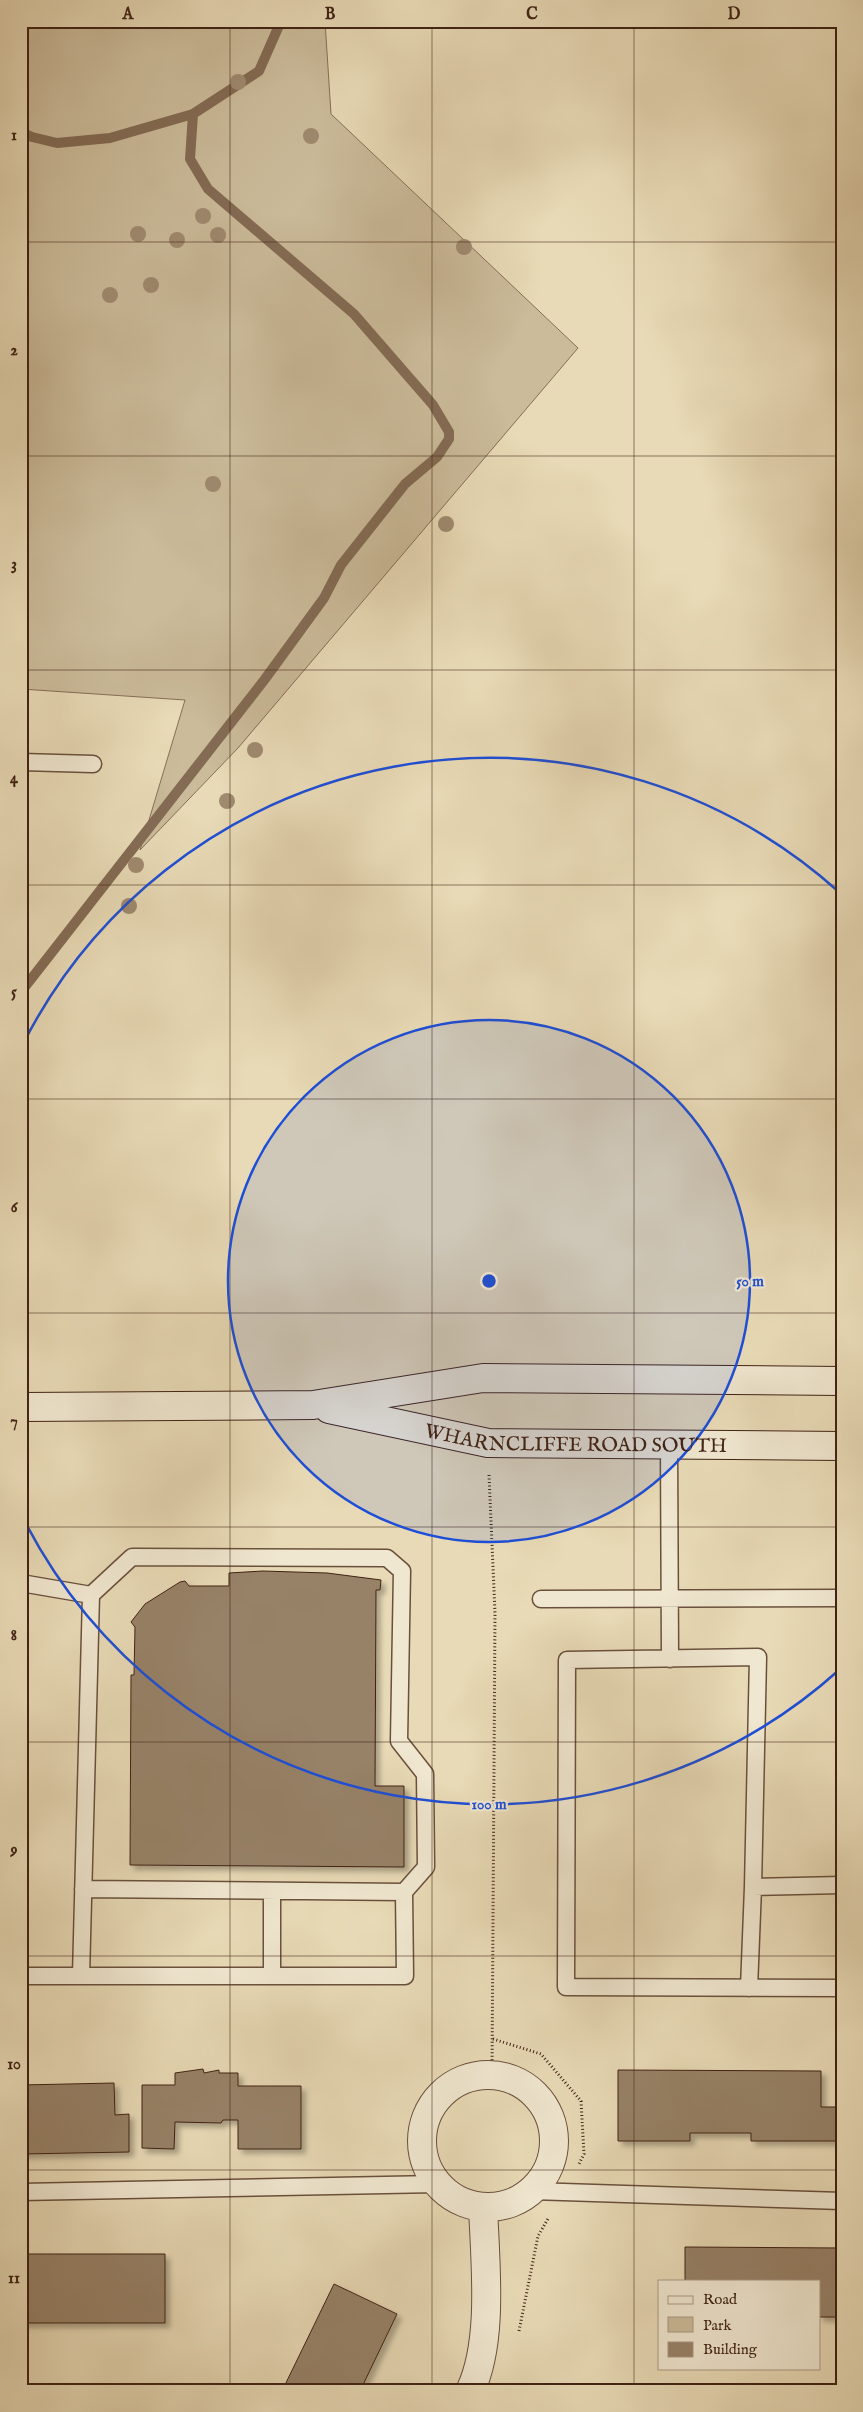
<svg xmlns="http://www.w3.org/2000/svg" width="863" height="2412" viewBox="0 0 863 2412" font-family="'IM FELL English',serif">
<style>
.green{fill:#cbbb9a;stroke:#866e57}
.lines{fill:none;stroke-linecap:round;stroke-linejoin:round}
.stream{stroke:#836b54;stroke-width:10}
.building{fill:#978268;stroke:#402214;filter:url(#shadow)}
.service-casing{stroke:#6a503c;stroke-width:19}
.minor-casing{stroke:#6a503c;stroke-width:30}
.secondary-casing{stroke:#402214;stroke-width:30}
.path{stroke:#402214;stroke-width:3;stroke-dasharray:1 2.5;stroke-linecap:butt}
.service{stroke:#f0e7d0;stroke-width:16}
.minor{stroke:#f0e7d0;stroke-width:28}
.secondary{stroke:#f0e7d0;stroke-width:28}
.tree{fill:#9f8a70}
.grid{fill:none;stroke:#402214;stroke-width:1;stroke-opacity:0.55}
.ring{fill:none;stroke:#1d4ed8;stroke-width:2.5}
.labels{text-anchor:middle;stroke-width:4.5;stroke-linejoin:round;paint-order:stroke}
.street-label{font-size:20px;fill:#402214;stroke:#f0e7d0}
.centre{fill:#1d4ed8;stroke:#f0e7d0;stroke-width:2.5}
.ring-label{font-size:15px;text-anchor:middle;font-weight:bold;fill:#1d4ed8;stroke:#f0e7d0;stroke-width:4.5;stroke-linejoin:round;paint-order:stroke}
.neatline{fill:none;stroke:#402214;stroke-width:2}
.grid-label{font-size:16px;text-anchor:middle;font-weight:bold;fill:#402214}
</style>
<defs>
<filter id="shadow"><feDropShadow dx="4.5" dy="4.5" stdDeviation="2.5" flood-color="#0004"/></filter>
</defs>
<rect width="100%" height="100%" fill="#e8dab6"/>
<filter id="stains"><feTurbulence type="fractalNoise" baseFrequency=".004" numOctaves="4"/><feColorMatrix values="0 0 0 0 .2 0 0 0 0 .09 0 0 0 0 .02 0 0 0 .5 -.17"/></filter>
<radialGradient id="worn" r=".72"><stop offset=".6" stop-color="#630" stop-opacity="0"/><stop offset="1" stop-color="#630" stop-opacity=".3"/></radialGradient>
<path class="green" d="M21,21h304l6,93 247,234 -340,400 -98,102 45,-150 -164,-11z"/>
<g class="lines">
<path class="stream" d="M21,132l11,5 25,6 53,-5 83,-24 66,-43 22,-50
M21,992l244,-313 59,-81 17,-33 64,-81 32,-27 12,-18v-7l-16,-27 -79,-91 -146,-125 -18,-30 3,-45"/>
</g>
<path class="building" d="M263,1571l64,2 54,7 -1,10h-4l-1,196h29v81l-274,-2 1,-190h3l1,-48 -4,-5 14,-18 35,-22 5,-1 4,5h40v-13z
M203,2069l1,4 15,-3v3h19v13h63v63h-63v-29h-15l-2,3 -46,-1 -1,27 -32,-1v-63h33v-12z
M618,2070l203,1v36h15v34h-85v-8h-61v8h-72z
M114,2083l1,32 14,-1v38l-108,2v-69z
M685,2247l157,1v69h-23v-36h-134z
M21,2254h144v69h-144z
M334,2284l63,30 -37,77h-78z"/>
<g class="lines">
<g class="service-casing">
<path id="service" d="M21,762l72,2
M669,1444l1,215
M132,1557l255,1 15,13 -3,170 26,33 1,93 -22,25 1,84h-324l10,-381z
M21,1583l70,12
M541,1599l301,-1
M842,1885l-89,2 5,-230 -191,3 -1,327 276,1
M83,1889l321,3
M21,1976h60
M272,1976v-85
M749,1988l4,-101
M532,2191l310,10
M21,2192l416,-8"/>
</g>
<g class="minor-casing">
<path id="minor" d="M422 2141a66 66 0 1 1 132 0a66 66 0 1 1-132 0Z
M470,2391c24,-49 15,-130 13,-184"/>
</g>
<g class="secondary-casing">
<g id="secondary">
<path d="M21,1407l292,-2 170,-27 359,3"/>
<path id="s1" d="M329,1409l159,34 354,3"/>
</g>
</g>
<path class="path" d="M489,1475l6,138 -3,461
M493,2039l48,15 40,47 3,53 -6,12
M519,2331l19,-95 11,-19"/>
<use href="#service" class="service"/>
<use href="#minor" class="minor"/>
<use href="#secondary" class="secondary"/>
</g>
<g class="tree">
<circle cx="238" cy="82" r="8"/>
<circle cx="311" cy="136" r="8"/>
<circle cx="203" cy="216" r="8"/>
<circle cx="138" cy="234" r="8"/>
<circle cx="218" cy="235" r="8"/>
<circle cx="177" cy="240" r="8"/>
<circle cx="464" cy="247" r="8"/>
<circle cx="151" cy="285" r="8"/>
<circle cx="110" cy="295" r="8"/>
<circle cx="213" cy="484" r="8"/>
<circle cx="446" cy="524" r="8"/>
<circle cx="255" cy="750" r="8"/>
<circle cx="227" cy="801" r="8"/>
<circle cx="136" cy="865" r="8"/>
<circle cx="129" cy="906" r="8"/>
</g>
<path class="grid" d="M230,21v2370M432,21v2370M634,21v2370M21,242h821M21,456h821M21,670h821M21,885h821M21,1099h821M21,1313h821M21,1527h821M21,1742h821M21,1956h821M21,2170h821"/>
<circle cx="489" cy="1281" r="261" fill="#1d4ed8" fill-opacity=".12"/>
<g class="ring">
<circle cx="489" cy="1281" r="261"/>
<path d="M839 1670A523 523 0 0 1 23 1518M23 1044A523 523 0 0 1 839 892"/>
</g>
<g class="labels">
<g class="street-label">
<text dy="7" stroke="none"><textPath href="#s1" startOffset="250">WHARNCLIFFE ROAD SOUTH</textPath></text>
</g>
</g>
<circle cx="489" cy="1281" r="8" class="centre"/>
<g class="ring-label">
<text x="750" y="1286">50 m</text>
<text x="489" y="1809">100 m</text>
</g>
<rect width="863" height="2412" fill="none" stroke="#e8dab6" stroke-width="55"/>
<rect x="658" y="2280" width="162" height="90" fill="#f0e7d0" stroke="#aa9885"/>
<rect x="668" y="2296" width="25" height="8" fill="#f0e7d0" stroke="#aa9885"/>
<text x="703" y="2304" font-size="15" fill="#402214">Road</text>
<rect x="668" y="2317" width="25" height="15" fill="#cbbb9a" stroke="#aa9885"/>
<text x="703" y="2330" font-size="15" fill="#402214">Park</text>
<rect x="668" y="2342" width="25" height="15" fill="#978268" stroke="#aa9885"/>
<text x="703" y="2354" font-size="15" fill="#402214">Building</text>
<rect x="28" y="28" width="808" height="2356" class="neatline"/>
<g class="grid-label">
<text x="128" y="19">A</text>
<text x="330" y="19">B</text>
<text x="532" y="19">C</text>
<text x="734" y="19">D</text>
<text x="14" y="140">1</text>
<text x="14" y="355">2</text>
<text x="14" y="569">3</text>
<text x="14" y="783">4</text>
<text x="14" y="997">5</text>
<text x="14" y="1212">6</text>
<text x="14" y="1426">7</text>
<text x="14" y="1640">8</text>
<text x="14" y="1855">9</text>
<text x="14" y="2069">10</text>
<text x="14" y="2283">11</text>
</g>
<rect width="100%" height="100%" filter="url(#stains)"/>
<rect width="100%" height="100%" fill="url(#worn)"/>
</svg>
